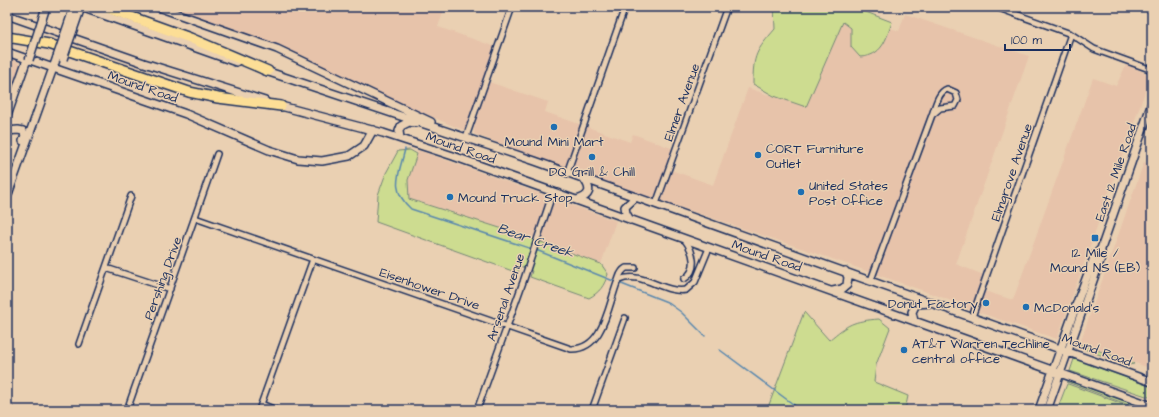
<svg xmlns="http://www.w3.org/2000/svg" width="1159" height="417" viewBox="0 0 1159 417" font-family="'Architects Daughter',sans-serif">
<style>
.built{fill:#e7c3aa}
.green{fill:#cddc90;stroke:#748677}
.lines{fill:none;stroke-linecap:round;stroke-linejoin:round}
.stream{stroke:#5987ae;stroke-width:1.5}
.street-casing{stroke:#1b2f5e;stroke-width:8}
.secondary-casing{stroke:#1b2f5e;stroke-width:10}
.highway-casing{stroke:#1b2f5e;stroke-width:12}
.street{stroke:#ead0b2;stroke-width:5}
.secondary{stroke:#ead0b2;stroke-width:7}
.highway{stroke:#fcde96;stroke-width:9}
.secondary-bridge-casing{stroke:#1b2f5e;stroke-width:10;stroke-linecap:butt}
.secondary-bridge{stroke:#ead0b2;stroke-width:7}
.poi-dot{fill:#1f6fb2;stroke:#ead0b2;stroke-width:1.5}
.labels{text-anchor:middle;stroke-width:3;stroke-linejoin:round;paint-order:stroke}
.street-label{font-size:13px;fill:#1b2f5e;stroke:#ead0b2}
.poi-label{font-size:13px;fill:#1b2f5e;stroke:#ead0b2;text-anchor:start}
.water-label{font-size:14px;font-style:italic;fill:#253e6b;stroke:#ead0b2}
</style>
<rect width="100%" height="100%" fill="#ead0b2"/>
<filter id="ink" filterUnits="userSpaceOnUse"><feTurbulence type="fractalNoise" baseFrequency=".025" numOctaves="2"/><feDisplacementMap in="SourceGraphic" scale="8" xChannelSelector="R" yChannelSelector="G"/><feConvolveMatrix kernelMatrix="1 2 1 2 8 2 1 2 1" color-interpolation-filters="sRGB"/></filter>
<g filter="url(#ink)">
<path class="built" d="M173,7h272l-7,20 58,20 -29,81 -4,2z
M842,10l57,21 6,-17 124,42 -73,208 30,12 -5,14 32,10 80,-222 23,8 10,-21 25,10 -94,264 -91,-31 -22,-10 -126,-44 -239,-81 -105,-39v-6l15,-46 59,20 -3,10 85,30 3,-8 41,15 -6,20 45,16 35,-97 58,19z
M7,57l11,5 3,4 -14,44z
M418,150l198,71 -15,43 -76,-28 -116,-37 -1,-19z
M1144,162l8,3v204l-72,-26z"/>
<path class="green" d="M774,7h79l39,15c-6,18 -10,34 -32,35l-9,-10v-19l-8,-6 -37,85 -32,-11 -21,-12c0,-29 3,-33 22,-55z
M410,150l7,4 -9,26 1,19 116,37 76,28 7,10c-4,12 -8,18 -19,24l-59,-21 2,-6 -12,-5 -2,7 -142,-51 2,-27 8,-22 12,-22z
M804,312l25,28c19,-16 24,-19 50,-21l11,9 -14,37 -2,17 34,14 -3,14h-138z
M1080,344l53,19 1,1 -6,1 -44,-16 -5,-3z
M1074,359l78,28v11l-82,-27z
M1067,382h6l76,28h-7z
M1067,384h1l71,26h-82z"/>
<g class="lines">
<path class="stream" d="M405,149c-6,26 -16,40 6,60l121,40
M536,250l80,32
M619,283l48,19 14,10 24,24
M720,350l81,60"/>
<g class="street-casing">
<path id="street" d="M996,7l75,27 23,15 58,21
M466,137l46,-130
M567,173l58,-166
M656,204l71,-197
M195,218l376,131c32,1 37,-42 46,-66 3,-6 2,-11 9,-15h9
M106,268l64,21
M684,279c15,-9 9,-28 1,-39
M619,280c23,-10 44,14 67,10l9,-8 14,-34
M871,280l61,-165c3,-8 6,-23 15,-26l9,4 2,7 -3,6 -15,2 -8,7
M972,317l99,-283
M79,344l52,-148
M261,404l15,6
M7,408l3,2
M127,410l90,-256
M259,410l54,-151
M477,410l46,-128 30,-90
M592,410l33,-92"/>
</g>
<g class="secondary-casing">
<path id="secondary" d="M81,7l155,55
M158,7l119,42 154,73
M7,15l137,48 121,38
M7,52l179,62 83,36 29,9 24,2 27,-5 15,-10 9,-16
M263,70l272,91 617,221
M277,105l106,28 70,23 699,250
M7,116l19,-54 3,-2
M7,131l11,-1 5,1 2,4 -2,6
M400,138l-1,-7 2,-5 8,-4 6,1
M7,197l50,-140
M577,200c13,-4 15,-10 7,-21
M630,220l-4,-7 -1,-6 11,-10
M833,291l9,-2 5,-4 1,-8 -3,-6
M914,321l-2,-9 4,-8 15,-1
M1039,410l39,-110 17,-45 6,-6
M1047,410l54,-152v-9l51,-146"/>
</g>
<g class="highway-casing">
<path id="highway" d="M104,7l86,31 78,33
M7,37l42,7 140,48 29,6 63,8"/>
</g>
<use href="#street" class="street"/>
<use href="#secondary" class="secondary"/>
<use href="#highway" class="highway"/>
<g class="secondary-bridge-casing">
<path id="secondary-bridge" d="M57,57l17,-50
M63,59l18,-52
M29,60l17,-53"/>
</g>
<use href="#secondary-bridge" class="secondary-bridge"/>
</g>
</g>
<g class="poi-dot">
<circle cx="554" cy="127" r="4"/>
<circle cx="758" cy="155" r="4"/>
<circle cx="592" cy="157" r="4"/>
<circle cx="801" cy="192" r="4"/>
<circle cx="450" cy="197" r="4"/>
<rect x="1091" y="234" width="8" height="8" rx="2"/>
<circle cx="986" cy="303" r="4"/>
<circle cx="1026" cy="307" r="4"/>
<circle cx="904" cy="350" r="4"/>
</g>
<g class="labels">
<g class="street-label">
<text transform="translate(143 86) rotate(19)" y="5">Mound Road</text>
<text transform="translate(681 102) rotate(-70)" y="5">Elmer Avenue</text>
<text transform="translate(461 147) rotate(19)" y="5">Mound Road</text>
<text transform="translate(1011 172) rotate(-71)" y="5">Elmgrove Avenue</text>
<text transform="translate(1115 172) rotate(-71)" y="5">East 12 Mile Road</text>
<text transform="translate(767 255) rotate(19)" y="5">Mound Road</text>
<text transform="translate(162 278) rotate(-70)" y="5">Pershing Drive</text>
<text transform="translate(430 288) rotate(19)" y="5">Eisenhower Drive</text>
<text transform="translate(505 297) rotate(-71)" y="5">Arsenal Avenue</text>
<text transform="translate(1097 349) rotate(20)" y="5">Mound Road</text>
</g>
<g class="poi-label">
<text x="554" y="146" text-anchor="middle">Mound Mini Mart</text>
<text x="766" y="153">CORT Furniture<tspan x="766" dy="15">Outlet</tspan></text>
<text x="592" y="176" text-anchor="middle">DQ Grill &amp; Chill</text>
<text x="809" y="190">United States<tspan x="809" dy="15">Post Office</tspan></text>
<text x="458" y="202">Mound Truck Stop</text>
<text x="1095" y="257" text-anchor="middle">12 Mile /<tspan x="1095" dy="15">Mound NS (EB)</tspan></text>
<text x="978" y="308" text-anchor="end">Donut Factory</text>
<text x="1034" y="312">McDonald's</text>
<text x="912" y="348">AT&amp;T Warren Techline<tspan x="912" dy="15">central office</tspan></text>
</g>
<g class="water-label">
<text transform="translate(536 240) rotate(19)" y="5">Bear Creek</text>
</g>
</g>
<rect width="1159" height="417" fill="none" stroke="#ead0b2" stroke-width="24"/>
<rect x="12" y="12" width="1135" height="393" fill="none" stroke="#1b2f5e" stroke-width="1.5" filter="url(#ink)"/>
<path d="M1005 44v6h65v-6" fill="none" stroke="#1b2f5e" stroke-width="2"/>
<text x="1011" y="44" font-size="12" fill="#1b2f5e" stroke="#ead0b2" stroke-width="3" paint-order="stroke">100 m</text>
</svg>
